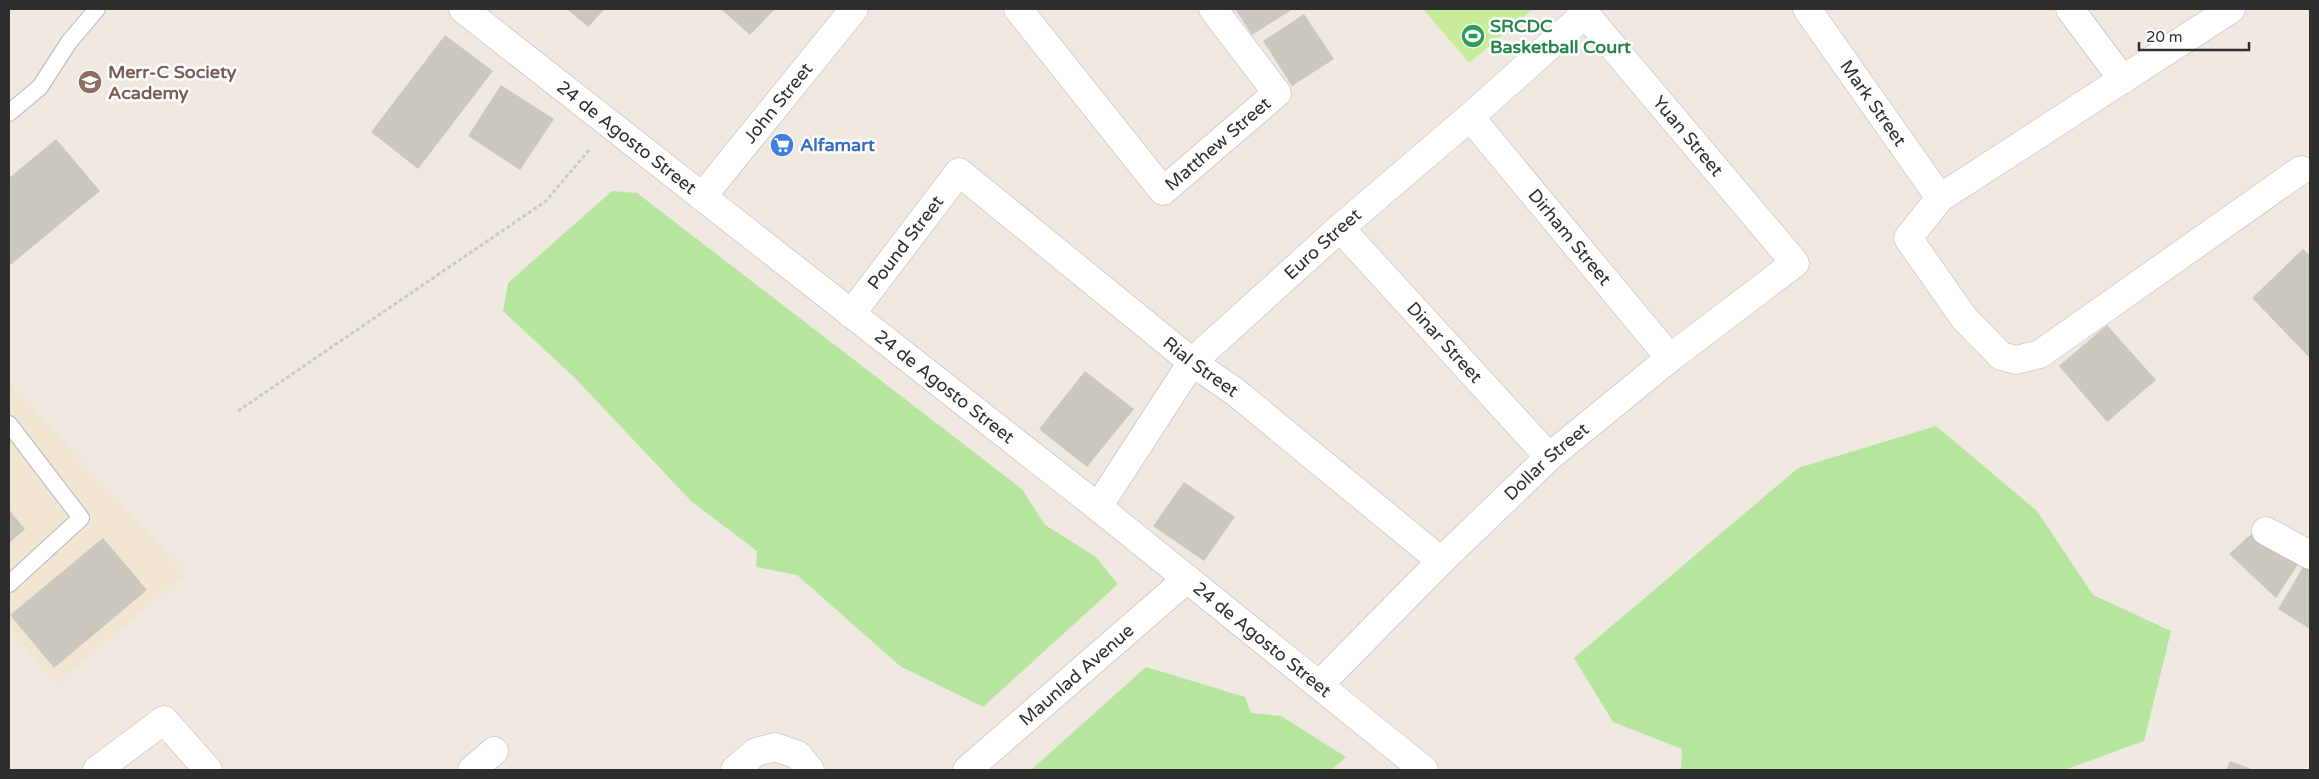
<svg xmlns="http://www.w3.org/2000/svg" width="2319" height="779" viewBox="0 0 2319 779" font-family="'Varela Round',sans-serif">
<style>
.education{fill:#f0e6d1}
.green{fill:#b6e59e}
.pitch{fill:#c9ec9a}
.building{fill:#cbc7bf}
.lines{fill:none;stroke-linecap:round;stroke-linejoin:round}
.service-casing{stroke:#b4b7c1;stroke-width:18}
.minor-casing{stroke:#b4b7c1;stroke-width:29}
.tertiary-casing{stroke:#b4b7c1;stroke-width:29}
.path{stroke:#c9c9c9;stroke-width:3;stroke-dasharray:4 2.5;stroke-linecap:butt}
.service{stroke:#fff;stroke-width:16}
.minor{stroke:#fff;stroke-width:28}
.tertiary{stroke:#fff;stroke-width:28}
.labels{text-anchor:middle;stroke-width:5;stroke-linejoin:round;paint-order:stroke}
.leisure-label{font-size:18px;font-weight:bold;fill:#27864d;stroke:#fff;text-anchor:start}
.education-label{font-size:18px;font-weight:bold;fill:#785e54;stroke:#fff;text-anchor:start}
.street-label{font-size:18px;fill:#2e2e2e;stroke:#fff}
.shop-label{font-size:18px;font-weight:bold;fill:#366cbe;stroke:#fff;text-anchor:start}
</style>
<rect width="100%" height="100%" fill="#efe9e1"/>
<path class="education" d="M9,382l177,192 -130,110 -47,-56z"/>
<path class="green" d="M612,191l25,2 385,296 23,36 51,32 22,27 -135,123 -83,-41 -103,-91 -41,-8 1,-16 -65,-49 -117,-124 -72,-67 5,-28z
M1936,426l101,85 56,84 78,36 -27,110 -80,29h-383l1,-21 -69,-27 -39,-64 224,-190z
M1146,667l99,30 6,16 30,3 65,41 -15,13h-300z"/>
<path class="pitch" d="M1423,9h110l-64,54z"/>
<path class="building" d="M567,9h38l-17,18z
M721,9h54l-25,26z
M1235,9h58l-41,26z
M1304,14l30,45 -42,27 -29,-45z
M445,35l48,36 -75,98 -47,-37z
M501,85l53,34 -34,51 -52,-34z
M56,139l44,52 -91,75v-88z
M2303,249l7,7v102l-58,-60z
M2107,325l49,55 -49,42 -48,-56z
M1085,371l49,38 -47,58 -48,-38z
M1184,482l51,35 -31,44 -51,-35z
M9,510l16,19 -16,14z
M2257,529l46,28 -27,41 -47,-44z
M103,538l44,52 -93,78 -44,-53z
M2306,562l4,3v64l-32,-20z
M2230,761l24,9h-28z"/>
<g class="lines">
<g class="service-casing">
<path id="service" d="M9,113l31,-26 29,-45 28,-33
M9,424l72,94 -72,66"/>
</g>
<g class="minor-casing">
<g id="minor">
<path id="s1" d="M1018,9l145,182 114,-98 -64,-84"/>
<path id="s2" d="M1807,9l133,189"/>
<path d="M2070,9l53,71"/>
<path d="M2231,9l-291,189 -32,40 56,80 37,38 15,4 24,-6 261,-184"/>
<path id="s3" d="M1470,117l200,241"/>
<path id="s4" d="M702,197l152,-188"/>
<path id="s5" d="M1340,228l209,229"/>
<path id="s6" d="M851,314l108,-142 233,190 42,29 207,170"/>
<path id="s7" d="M1098,507l94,-145 148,-134 130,-111 115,-103"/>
<path d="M2266,531l44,24"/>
<path id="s8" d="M1319,685l122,-124 108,-104 121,-99 125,-95 -214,-254"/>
<path d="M97,770l67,-50 44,50"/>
<path d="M472,770l22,-19"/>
<path d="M735,770l21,-18 19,-5 23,8 12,15"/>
<path id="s9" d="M967,770l220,-191"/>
</g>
</g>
<g class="tertiary-casing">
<g id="tertiary">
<path id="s10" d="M463,9l635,498 326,263"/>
</g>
</g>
<path class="path" d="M238,411l308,-210 43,-51"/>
<use href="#service" class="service"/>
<use href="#minor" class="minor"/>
<use href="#tertiary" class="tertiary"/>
</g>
<defs>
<g id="stadium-disc" transform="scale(1.25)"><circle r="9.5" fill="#2e9e5b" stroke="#fff"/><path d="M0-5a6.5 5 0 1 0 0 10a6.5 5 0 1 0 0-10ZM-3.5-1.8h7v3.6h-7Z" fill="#fff"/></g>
<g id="school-disc" transform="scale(1.25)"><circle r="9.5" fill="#8d6e63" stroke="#fff"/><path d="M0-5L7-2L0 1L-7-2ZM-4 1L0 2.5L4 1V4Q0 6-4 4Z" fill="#fff"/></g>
<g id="supermarket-disc" transform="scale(1.25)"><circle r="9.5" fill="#3f7fe0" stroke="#fff"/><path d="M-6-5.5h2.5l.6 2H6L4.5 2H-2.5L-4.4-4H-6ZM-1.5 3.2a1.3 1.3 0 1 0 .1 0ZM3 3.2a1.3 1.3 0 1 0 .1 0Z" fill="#fff"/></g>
</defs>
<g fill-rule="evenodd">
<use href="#stadium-disc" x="1473" y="36"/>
<use href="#school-disc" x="90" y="82"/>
<use href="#supermarket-disc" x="782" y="145"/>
</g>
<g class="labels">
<g class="leisure-label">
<text x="1490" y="32">SRCDC<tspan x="1490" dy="21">Basketball Court</tspan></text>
</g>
<g class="education-label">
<text x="108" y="78">Merr-C Society<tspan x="108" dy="21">Academy</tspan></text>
</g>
<g class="street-label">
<text dy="6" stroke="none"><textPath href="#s4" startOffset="121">John Street</textPath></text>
<text dy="6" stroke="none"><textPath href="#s2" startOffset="115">Mark Street</textPath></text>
<text transform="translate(1688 136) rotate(50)" y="6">Yuan Street</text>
<text dy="6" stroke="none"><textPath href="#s10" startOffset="208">24 de Agosto Street</textPath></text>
<text dy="6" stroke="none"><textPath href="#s1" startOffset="305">Matthew Street</textPath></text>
<text dy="6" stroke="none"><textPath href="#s3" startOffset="156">Dirham Street</textPath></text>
<text dy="6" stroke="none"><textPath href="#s6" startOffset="90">Pound Street</textPath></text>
<text dy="6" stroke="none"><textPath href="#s7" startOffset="349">Euro Street</textPath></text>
<text dy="6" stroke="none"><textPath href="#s5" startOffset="155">Dinar Street</textPath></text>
<text dy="6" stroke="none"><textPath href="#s6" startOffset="489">Rial Street</textPath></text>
<text dy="6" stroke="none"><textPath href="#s10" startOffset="612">24 de Agosto Street</textPath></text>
<text dy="6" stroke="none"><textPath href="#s8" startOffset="319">Dollar Street</textPath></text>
<text dy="6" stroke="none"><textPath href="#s10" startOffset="1018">24 de Agosto Street</textPath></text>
<text dy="6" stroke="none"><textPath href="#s9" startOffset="145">Maunlad Avenue</textPath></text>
</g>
<g class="shop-label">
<text x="800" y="151">Alfamart</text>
</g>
</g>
<rect width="2319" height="779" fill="none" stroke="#2e2e2e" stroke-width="20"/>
<path d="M2139 42v8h110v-8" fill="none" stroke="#2e2e2e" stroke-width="2.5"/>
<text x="2146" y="42" font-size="15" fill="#2e2e2e" stroke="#ffffff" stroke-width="4" paint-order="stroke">20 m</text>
</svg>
